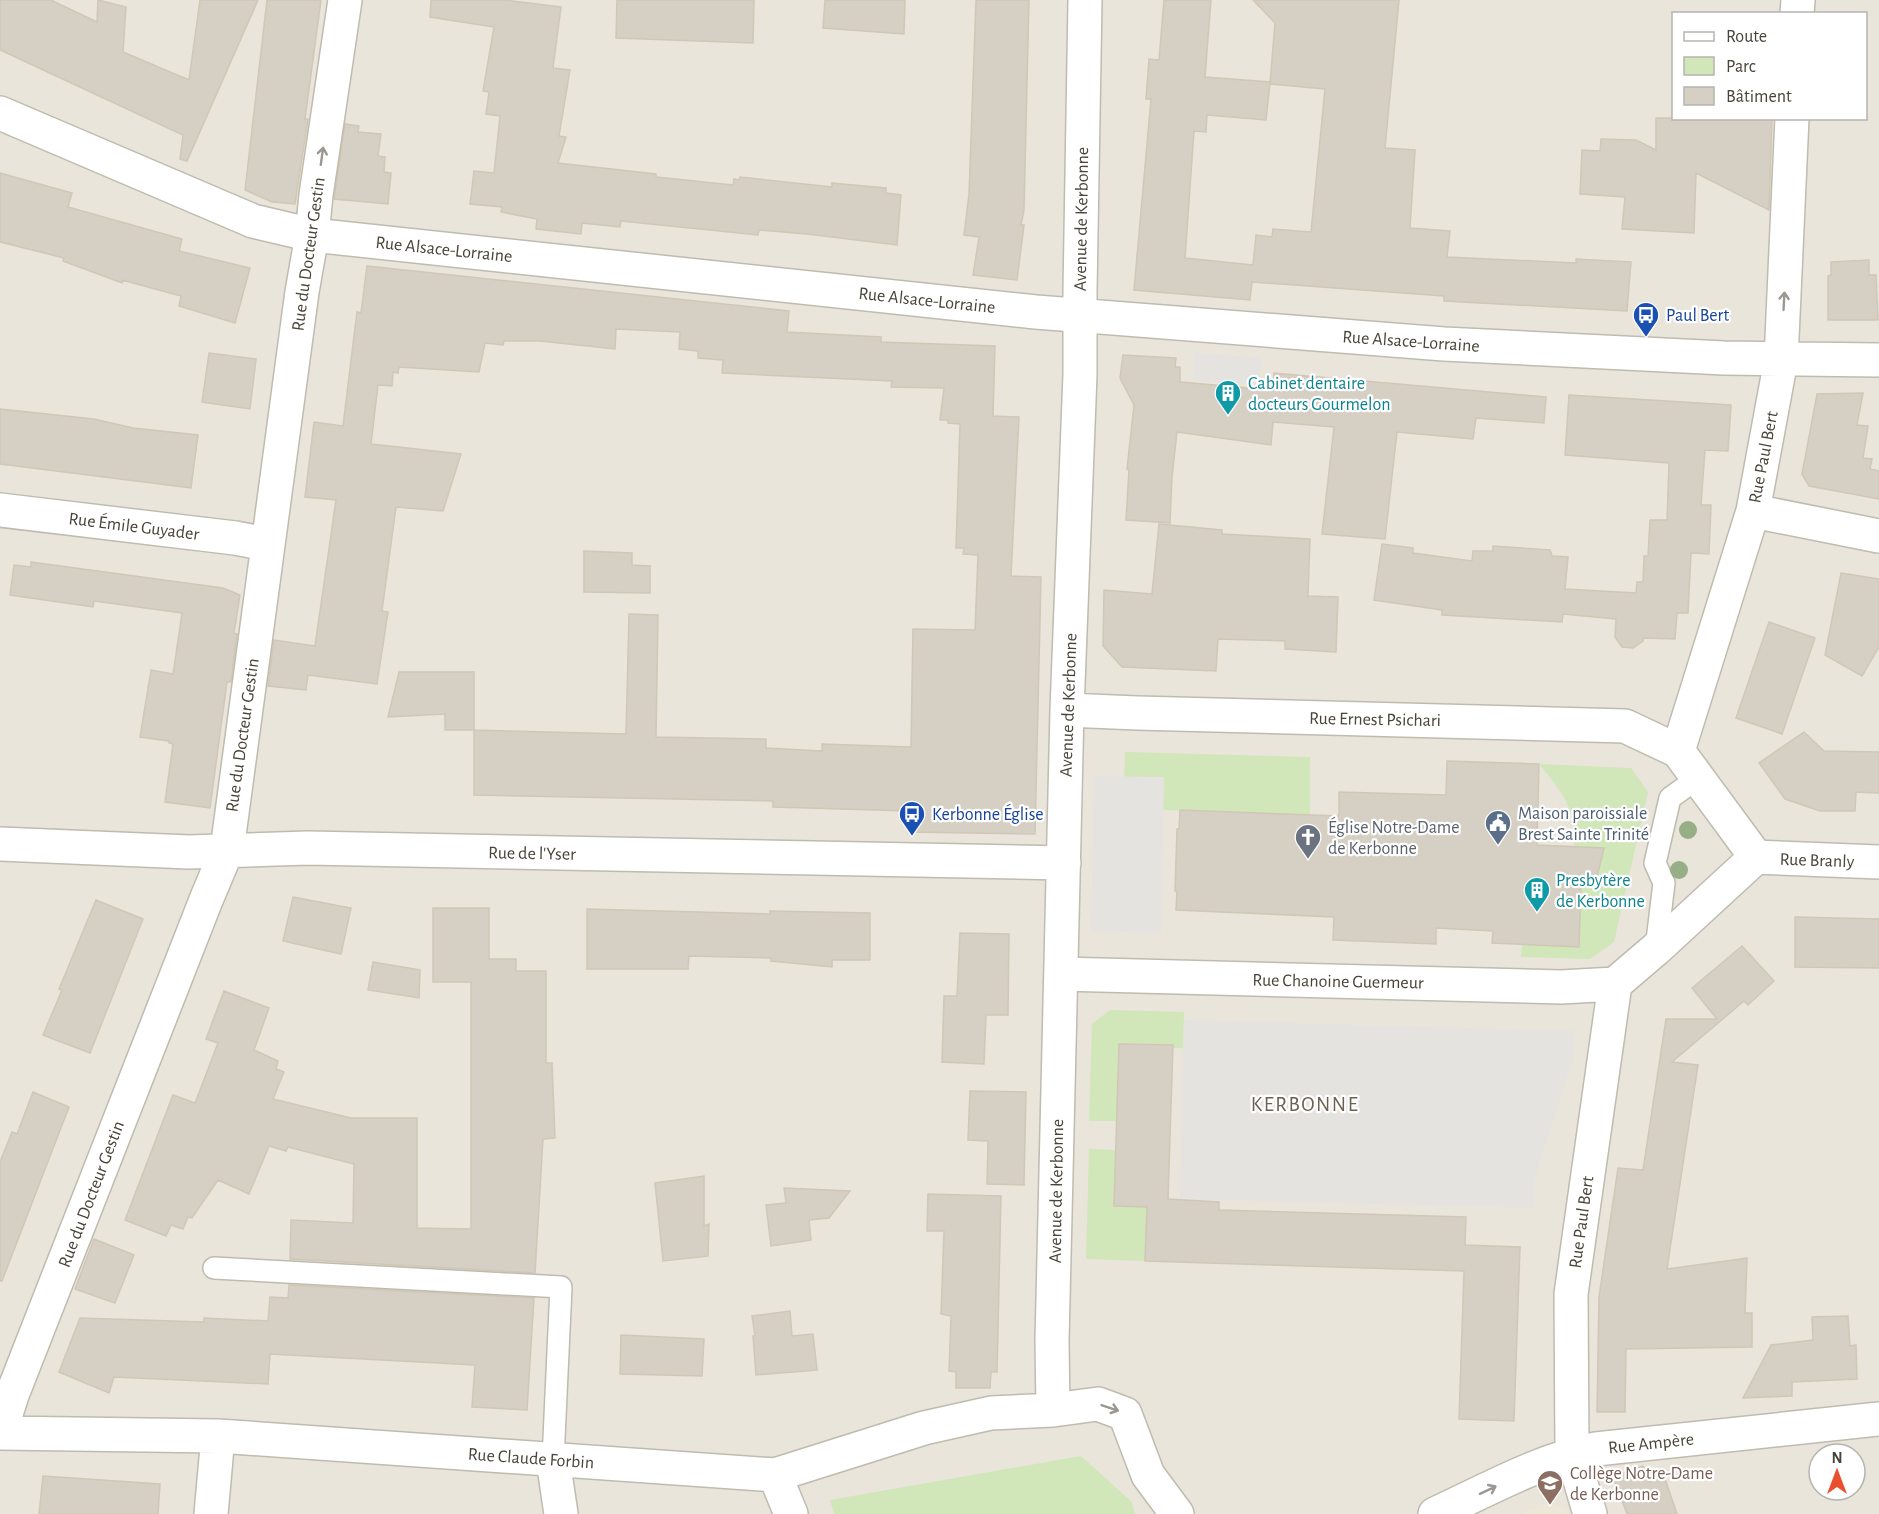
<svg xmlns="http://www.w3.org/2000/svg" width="1879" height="1514" viewBox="0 0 1879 1514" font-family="'Alegreya Sans',sans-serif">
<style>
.residential{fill:#e9e5db;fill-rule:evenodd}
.education{fill:#ede7d8}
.green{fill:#d1e6b9}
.parking{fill:#e4e3e0}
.building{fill:#d6cfc3;stroke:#d0c7b6;stroke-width:1.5}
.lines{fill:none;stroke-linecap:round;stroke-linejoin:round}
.service-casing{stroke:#c0bbaf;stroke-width:24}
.minor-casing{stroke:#c0bbaf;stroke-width:36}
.service{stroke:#fff;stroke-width:21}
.minor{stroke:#fff;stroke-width:33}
.tree{fill:#97af86}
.oneway{stroke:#9b9893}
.labels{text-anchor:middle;stroke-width:4.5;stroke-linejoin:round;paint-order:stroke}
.street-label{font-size:18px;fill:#49443a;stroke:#fff}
.transit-label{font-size:18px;fill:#164399;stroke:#fff;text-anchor:start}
.culture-label{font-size:18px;fill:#0d838f;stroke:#fff;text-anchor:start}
.service-label{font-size:18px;fill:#4e5e75;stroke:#fff;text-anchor:start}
.worship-label{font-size:18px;fill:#5b616d;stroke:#fff;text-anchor:start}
.education-label{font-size:18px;fill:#785e54;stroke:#fff;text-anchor:start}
.quarter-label{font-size:21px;letter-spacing:1.5px;fill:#6b6252;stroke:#fff}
</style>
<rect width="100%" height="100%" fill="#f5f3ed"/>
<path class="residential" d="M0,0h1879v1514h-1879zM1674,14h192v104h-192zM1819,1454h36v36h-36z"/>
<path class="education" d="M1549,1503l18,7 2,4h-47z"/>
<path class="green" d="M1125,752l185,5v58l-147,-5 1,-33h-40z
M1539,764l92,4 17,24 -34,150 -24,17 -69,-2 1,-13 57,2 2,-50h-46v-13l60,2 9,-37 -30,-1c1,-41 -10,-52 -35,-83z
M1110,1010l74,2 -1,36h-10v-3l-53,-1 -3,77h-28l3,-97z
M1089,1149l27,1 31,57 -2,54 -59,-2z
M1081,1456l51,46 3,12h-301l-4,-14z"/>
<path class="parking" d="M1195,353l66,5 -2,27 -66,-5z
M1094,776l70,1 -3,156 -70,-2z
M1184,1020l390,11 -1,28 -38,118 -1,31 -354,-9z"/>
<path class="building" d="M0,0h51l46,22 1,-22 28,7 -3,45 66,28 11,-80h58l-71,161 -7,-2 3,-24 -183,-85z
M267,0h54l-16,119h3l-13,85 -23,-2 -27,-12z
M431,0h73l57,7 -8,61 17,2 -11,66 7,1 -8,26 98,11v3l77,8 1,-6 5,1 1,-3 92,10v-4l54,5v5l15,2 -4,50 -90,-11 -48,-4 -1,5 -137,-14 -1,6 -38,-4 -1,11 -45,-5 1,-10 -36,-7 1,-5 -32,-3 4,-33 20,2 6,-57 -14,-2 3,-22 -6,-1 11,-64 -64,-10z
M617,0h137l-1,43 -137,-5z
M825,0h80l-1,34 -81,-6z
M976,0h53l-5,210 -3,15h3l-7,55 -44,-5 6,-38 -15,-2 5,-41z
M1164,0h47l-6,77 65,5 -4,38 -59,-5 -1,17 -12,-1 -9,127 68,7 3,-30 16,2 1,-8 38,3 14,-143 -55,-5 5,-61 -22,-23h146l-14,148 30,2 -5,78 40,3 -3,26 129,6v-4l55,3 -4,49 -183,-10v-5l-192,-14 -2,18 -116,-10 17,-191h-5l3,-40 10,1z
M1656,118h116l-3,92 -73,-37 -2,60 -72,-4 3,-32 -45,-3 2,-44 18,1 1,-12 35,1 20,10z
M345,124l14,2 -1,6 23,2 -3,22 7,1 -1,15 7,1 -3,31 -54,-5z
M0,173l72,20 -4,14 114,32 -3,12 71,17 -15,55 -56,-17 2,-10 -59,-16v3l-59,-22 1,-3 -64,-16z
M1869,260v15h7l2,45h-50v-44l3,-1v-13z
M367,266l422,45 -2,21 94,5v5l114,4 -2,70 26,1 -8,159 30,1 -6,257 -126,-2v-21l-136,-4v-6l-299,-6v-65l152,4 3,-120 29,1 -2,122 110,2v9l56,3v-7l89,3 2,-118 62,1 3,-75 -15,-1 1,-6h-8l4,-124 -12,-1v-3h-8l4,-32 -53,-1 1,-6 -170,-8 1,-13 -25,-2v-7l-19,-2 1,-17 -64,-3 -1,20 -75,-8h-36l-1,4 -18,-2 -6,29 -80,-5 -1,6 -5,-1 -1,14 -14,-1 -7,59 90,10 -18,57 -47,-4 -14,104 6,1 -11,72 -69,-9 -2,15 -38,-4 6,-46 41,6 21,-146 -31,-3 9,-75 29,4 14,-114 4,1z
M209,353l47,6 -6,50 -48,-7z
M1123,355l53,3 -1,9h5v15l93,8 1,-17 272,24 -2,26 -68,-5 -3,21 -76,-7 -12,107 -63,-5 12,-107 -61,-5 -2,23 -94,-13 -5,45 -2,46 -44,-3 3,-50 -2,-1 7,-64 -14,-27z
M1863,393l-6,32 11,1 -5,32 9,1 -2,10 9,2v28l-70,-13 -7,-12 15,-80z
M1569,395l162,10 -3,46 -23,-1 -4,55h10l-2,49 -18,-1 -3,60h-11l-2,26 -32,-1v3l-10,7 -11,-1 -7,-10 1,-18 -53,-5 -1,8 -120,-7v-5l-68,-10 8,-56 31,4v5l59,8 1,-10h20v-5l57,4 2,6 16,1 -3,32 71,4 1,-11h5l1,-1 1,-25h4l2,-36h17l2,-57 -104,-8z
M0,409l94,10 39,9 65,7 -7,53 -191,-24z
M1159,524l63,6v4l88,5 -2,57 30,1 -2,55 -51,-3v-8l-67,-2 -2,32 -94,-4 -19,-21 1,-56 48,4z
M584,551l48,2v12l18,1v27l-66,-1z
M31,562l192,26 17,7 -6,38 3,1 -6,48h-4l-17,126 -45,-6 8,-58 -4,-1v-2l-29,-4 11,-67 22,4 9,-61 -88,-12 -1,6 -83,-12 4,-30 17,2z
M1841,573l38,6v68l-17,29 -37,-21z
M1769,622l46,16 -33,96 -46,-16z
M399,672h75v58h-29v-16l-57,3z
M1804,732l20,19 55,1v41l-23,-1 -1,19h-35l-35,-12 -26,-36z
M1447,761l92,3 -2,81 67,3 -9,37 -14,-1 -2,63 -87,-4 1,-12 -57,-3v16l-103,-4 1,-23 -158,-7 1,-19h-2l2,-62h2l1,-19 159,6v-24l107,3z
M293,897l58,11 -10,46 -58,-13z
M96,900l47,19 -53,134 -47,-18 19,-45 -3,-1z
M433,908h56v51h27v12h30v92h6l3,75 -12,1 -8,134 -245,-14 1,-39 62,3 1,-59 -66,-17 -2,4 -17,-5 -20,48 -31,-14 -26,38 -4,-1 -5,12 -12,-4 -5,11 -41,-16 48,-125 22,8 23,-60 -12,-4 18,-48 45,17 -15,42 24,11 -2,8 8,3 -11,27 78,19h66v110l54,1v-247h-38z
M587,909l183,5v-3l100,2v47h-38v7l-61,-6v-3l-82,-2 -1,13h-101z
M1795,917l84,2v49l-84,-1z
M960,933l49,1 -1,81h-22l-2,49 -42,-2 2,-66h13z
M1742,946l32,35 -26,24 -4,-4 -72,61 26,3 -31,204 80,-11 -2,55h7v34l-126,2 -1,63h-28l2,-115 19,-129 25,2 23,-151h51l-25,-31z
M373,962l47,8 -1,28 -51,-8z
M1119,1044l54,1 -5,154 51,3v8l247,7 -1,28 55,2 -6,174 -55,-2 5,-148 -319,-10 2,-54 -33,-1z
M970,1091l56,1 -2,93 -37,-1 1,-43 -20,-1z
M33,1092l36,15 -67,174h-2v-119l12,-30 5,2z
M704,1176v50l5,-2 -1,32 -45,5 -8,-78z
M784,1188l66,3 -21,27 -20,2 2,20 -40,6 -5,-41 20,-2z
M928,1194l73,2 -4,176h-6l-1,16h-34v-16l-7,-1 2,-55 -10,-2 3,-83h-17z
M94,1239l40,16 -19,48 -40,-14z
M289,1285l245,13 -7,112 -55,-3 3,-42 -205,-11 -2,30 -154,-7 -5,16 -50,-21 21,-54 124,4v-4l64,3 2,-24 18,1z
M790,1311l2,25 21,-2 4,36 -61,5 -3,-39h2l-3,-20z
M1848,1316l2,30 6,-1 1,34 -65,3v14l-49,2 28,-53 42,-5 -1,-23z
M621,1335l83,4 -2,37 -82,-2z
M1643,1466l7,16 14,-6 13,38h-50l-14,-37z
M43,1476l117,8 -2,30h-119z"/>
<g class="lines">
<g class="service-casing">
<path id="service" d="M1656,949l8,-66 -9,-20 15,-65 28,-20
M214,1268l347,19 -8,173"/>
</g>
<g class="minor-casing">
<path id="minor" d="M1797,14l1,-14
M0,113l253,108 59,14 724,77 408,32 280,14 155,2
M0,510l235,28 32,6
M1753,511l126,25
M1067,710l70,3 488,13 53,25 78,106 -100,92 -41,35 -44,310 1,159 18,61
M1678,751l75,-240 28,-151 11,-242
M0,844l189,8 119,-4 756,15
M1756,857l123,5
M1061,974l500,13 54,-3
M1053,1410l-1,-69 15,-631 13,-336v-82l5,-292
M0,1433l12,-38 194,-495 21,-50 75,-558 10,-57 4,-40 29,-195
M0,1433l218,3 557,39 149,-47 67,-15 62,-3 45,-6 27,10 23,61 29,39
M553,1460l8,54
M775,1475l16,39
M211,1514l7,-78
M1435,1514c52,-24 105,-54 161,-65l283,-30"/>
</g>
<use href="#service" class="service"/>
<use href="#minor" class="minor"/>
</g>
<g class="tree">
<circle cx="1688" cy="830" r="9"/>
<circle cx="1679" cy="870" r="9"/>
</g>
<defs><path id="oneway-shaft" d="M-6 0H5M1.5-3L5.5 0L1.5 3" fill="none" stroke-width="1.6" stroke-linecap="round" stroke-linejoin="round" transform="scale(1.5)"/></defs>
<g class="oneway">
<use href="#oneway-shaft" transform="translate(322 156) rotate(-82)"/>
<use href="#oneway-shaft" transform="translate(1784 301) rotate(-87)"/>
<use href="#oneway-shaft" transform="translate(1110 1408) rotate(19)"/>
<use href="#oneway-shaft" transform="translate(1488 1490) rotate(-25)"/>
</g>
<defs>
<g id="bus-pin" transform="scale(1.35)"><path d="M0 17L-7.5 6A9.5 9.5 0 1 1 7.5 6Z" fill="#1a4fb4" stroke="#fff"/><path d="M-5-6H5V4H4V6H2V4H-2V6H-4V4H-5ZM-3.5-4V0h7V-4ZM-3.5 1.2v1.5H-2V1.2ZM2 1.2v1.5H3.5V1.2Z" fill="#fff"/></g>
<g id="building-pin" transform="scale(1.35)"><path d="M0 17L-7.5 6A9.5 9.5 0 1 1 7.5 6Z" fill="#0f9aa8" stroke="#fff"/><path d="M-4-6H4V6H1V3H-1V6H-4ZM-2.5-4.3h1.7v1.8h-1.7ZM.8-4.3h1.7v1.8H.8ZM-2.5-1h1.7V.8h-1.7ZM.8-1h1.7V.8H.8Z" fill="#fff"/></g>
<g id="civic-pin" transform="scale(1.35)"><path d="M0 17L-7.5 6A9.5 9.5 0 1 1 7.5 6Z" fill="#5c6f8a" stroke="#fff"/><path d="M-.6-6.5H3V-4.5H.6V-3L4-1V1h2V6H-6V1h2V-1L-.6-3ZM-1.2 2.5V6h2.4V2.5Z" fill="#fff"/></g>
<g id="church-pin" transform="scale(1.35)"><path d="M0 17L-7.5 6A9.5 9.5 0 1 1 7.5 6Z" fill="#6b7280" stroke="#fff"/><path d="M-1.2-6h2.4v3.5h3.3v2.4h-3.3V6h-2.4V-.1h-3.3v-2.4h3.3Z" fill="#fff"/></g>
<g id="school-pin" transform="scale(1.35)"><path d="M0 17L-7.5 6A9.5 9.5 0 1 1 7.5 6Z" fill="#8d6e63" stroke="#fff"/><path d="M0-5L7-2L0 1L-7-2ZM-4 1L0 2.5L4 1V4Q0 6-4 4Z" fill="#fff"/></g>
</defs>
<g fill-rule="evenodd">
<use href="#bus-pin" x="1646" y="315"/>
<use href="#building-pin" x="1228" y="393"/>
<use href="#bus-pin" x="912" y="814"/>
<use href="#civic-pin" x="1498" y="823"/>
<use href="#church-pin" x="1308" y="837"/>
<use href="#building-pin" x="1537" y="890"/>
<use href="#school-pin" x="1550" y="1483"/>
</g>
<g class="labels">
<g class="street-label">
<text transform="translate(1081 219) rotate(-89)" y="6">Avenue de Kerbonne</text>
<text transform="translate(444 249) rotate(6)" y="6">Rue Alsace-Lorraine</text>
<text transform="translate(308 254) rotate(-82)" y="6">Rue du Docteur Gestin</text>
<text transform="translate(927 300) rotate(6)" y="6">Rue Alsace-Lorraine</text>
<text transform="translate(1411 341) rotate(4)" y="6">Rue Alsace-Lorraine</text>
<text transform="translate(1763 457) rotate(-79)" y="6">Rue Paul Bert</text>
<text transform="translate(134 526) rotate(7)" y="6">Rue Émile Guyader</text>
<text transform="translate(1068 705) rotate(-88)" y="6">Avenue de Kerbonne</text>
<text transform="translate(1375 719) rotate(1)" y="6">Rue Ernest Psichari</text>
<text transform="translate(242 735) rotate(-82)" y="6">Rue du Docteur Gestin</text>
<text transform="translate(532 853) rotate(1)" y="6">Rue de l'Yser</text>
<text transform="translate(1817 860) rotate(2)" y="6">Rue Branly</text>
<text transform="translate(1338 981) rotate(1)" y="6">Rue Chanoine Guermeur</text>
<text transform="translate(1056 1191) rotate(-89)" y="6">Avenue de Kerbonne</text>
<text transform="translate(91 1194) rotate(-69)" y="6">Rue du Docteur Gestin</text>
<text transform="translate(1581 1222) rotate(-82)" y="6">Rue Paul Bert</text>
<text transform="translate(1651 1443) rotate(-6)" y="6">Rue Ampère</text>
<text transform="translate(531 1458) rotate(4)" y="6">Rue Claude Forbin</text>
</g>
<g class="transit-label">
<text x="1666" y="321">Paul Bert</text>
<text x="932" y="820">Kerbonne Église</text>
</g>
<g class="culture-label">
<text x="1248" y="389">Cabinet dentaire<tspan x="1248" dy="21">docteurs Gourmelon</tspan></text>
<text x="1556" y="886">Presbytère<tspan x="1556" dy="21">de Kerbonne</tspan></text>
</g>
<g class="service-label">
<text x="1518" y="819">Maison paroissiale<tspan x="1518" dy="21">Brest Sainte Trinité</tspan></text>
</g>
<g class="worship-label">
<text x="1328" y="833">Église Notre-Dame<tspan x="1328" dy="21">de Kerbonne</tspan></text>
</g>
<g class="education-label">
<text x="1570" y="1479">Collège Notre-Dame<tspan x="1570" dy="21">de Kerbonne</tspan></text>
</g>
<g class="quarter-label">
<text x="1305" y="1111">KERBONNE</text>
</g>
</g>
<rect x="1672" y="12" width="195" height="108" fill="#ffffff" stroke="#b6b4b0" stroke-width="1.5"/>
<rect x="1684" y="32" width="30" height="9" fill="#ffffff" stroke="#b6b4b0" stroke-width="1.5"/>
<text x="1726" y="42" font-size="18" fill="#49443a">Route</text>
<rect x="1684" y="57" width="30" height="18" fill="#d1e6b9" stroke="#b6b4b0" stroke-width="1.5"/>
<text x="1726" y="72" font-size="18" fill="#49443a">Parc</text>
<rect x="1684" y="87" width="30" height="18" fill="#d6cfc3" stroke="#b6b4b0" stroke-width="1.5"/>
<text x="1726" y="102" font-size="18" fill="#49443a">Bâtiment</text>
<g transform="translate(1837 1472)"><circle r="28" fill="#ffffff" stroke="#b6b4b0" stroke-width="1.5"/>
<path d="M0-4.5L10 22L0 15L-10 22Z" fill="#ea4f2f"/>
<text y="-9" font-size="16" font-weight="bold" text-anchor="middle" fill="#49443a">N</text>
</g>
</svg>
